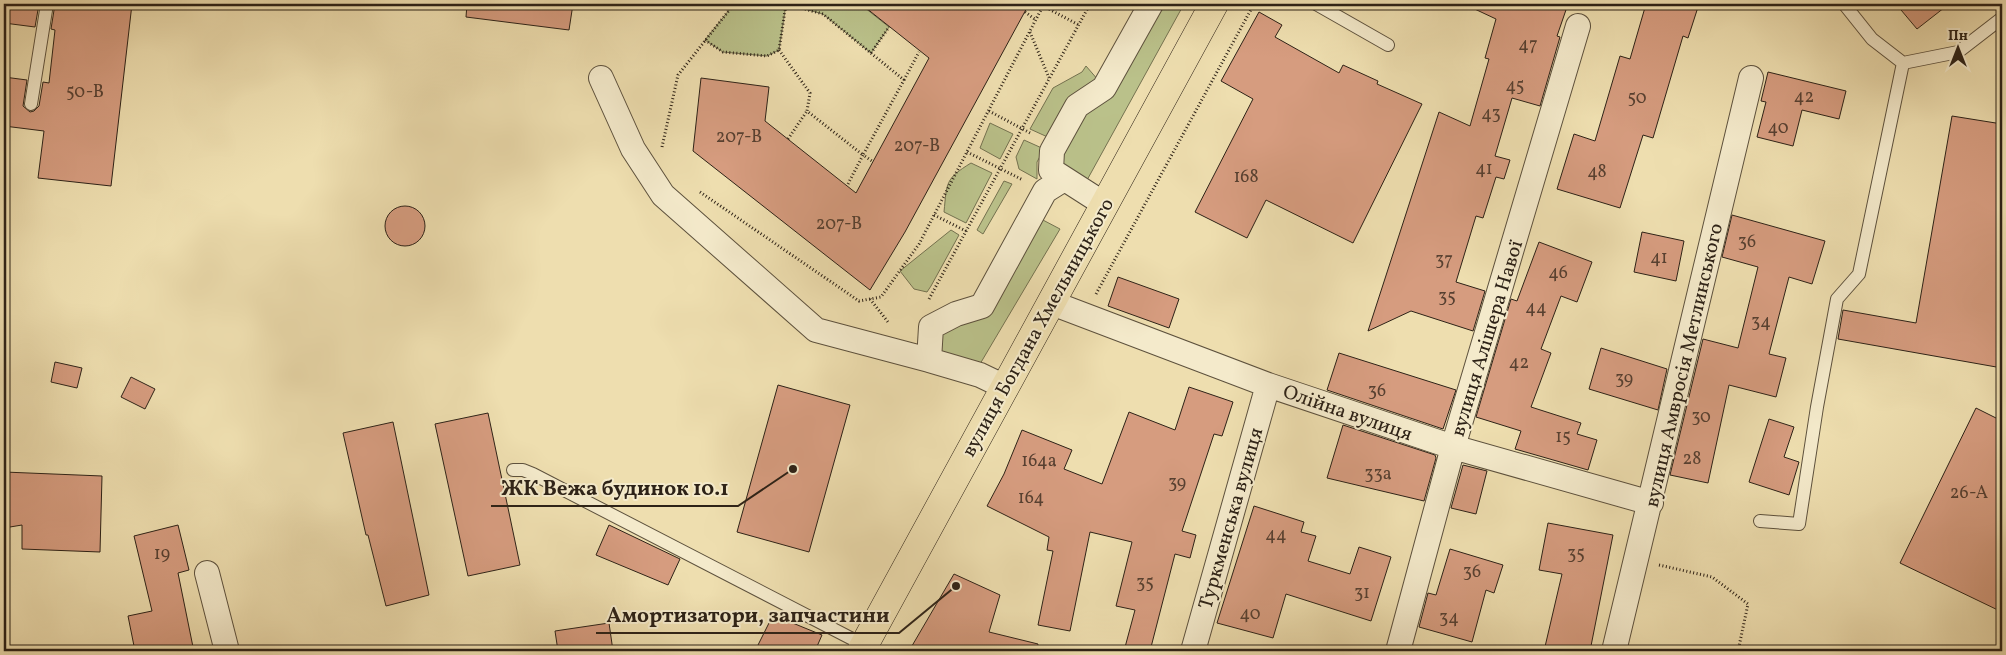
<svg xmlns="http://www.w3.org/2000/svg" width="2006" height="655" viewBox="0 0 2006 655" font-family="Vollkorn,serif">
<style>
.green{fill:#bac18a;stroke:#747250}
.building{fill:#d69c7f;stroke:#2d2217}
.lines{fill:none;stroke-linecap:round;stroke-linejoin:round}
.service-casing{stroke:#5d513d;stroke-width:14}
.minor-casing{stroke:#5d513d;stroke-width:26}
.primary-casing{stroke:#2d2217;stroke-width:29}
.path{stroke:#2d2217;stroke-width:3;stroke-dasharray:1 2.5;stroke-linecap:butt}
.service{stroke:#f4eacb;stroke-width:12}
.minor{stroke:#f4eacb;stroke-width:24}
.primary{stroke:#eedeaf;stroke-width:28}
.labels{text-anchor:middle;stroke-width:4;stroke-linejoin:round;paint-order:stroke}
.number-label{font-size:18px;fill:#574031}
.street-label{font-size:20px;fill:#2d2217;stroke:#f4eacb}
.leader{fill:none;stroke:#2d2217;stroke-width:2}
.callout-dot{fill:#2d2217;stroke:#f4eacb;stroke-width:2}
.callout-label{font-size:21px;text-anchor:middle;font-weight:bold;fill:#2d2217;stroke:#f4eacb;stroke-width:4;stroke-linejoin:round;paint-order:stroke}
</style>
<rect width="100%" height="100%" fill="#eedeaf"/>
<filter id="stains"><feTurbulence type="fractalNoise" baseFrequency=".004" numOctaves="4"/><feColorMatrix values="0 0 0 0 .2 0 0 0 0 .09 0 0 0 0 .02 0 0 0 .5 -.17"/></filter>
<radialGradient id="worn" r=".72"><stop offset=".6" stop-color="#630" stop-opacity="0"/><stop offset="1" stop-color="#630" stop-opacity=".3"/></radialGradient>
<path class="green" d="M734,4h126l29,23 -18,26 -48,-39 -37,-10 -7,46 -12,6 -44,-4 -18,-12z
M1151,4h33l-103,187 -30,-30z
M1086,66l13,15 -47,58 -22,-10 23,-41 29,-16z
M990,123l23,11 -13,25 -20,-11z
M1024,140l20,9 -7,13v17l-18,-10 -3,-12z
M971,163l21,10 -26,50 -22,-11c3,-30 1,-33 27,-49z
M1004,181l8,3 -29,50 -6,-4z
M1041,219l19,10 -80,135 -38,-11 -6,-9v-13l54,-19z
M951,230l8,5 -28,51 -4,6 -13,-3 -14,-18z"/>
<path class="building" d="M4,4h35l-4,23 -31,-4z
M55,4h77l-21,182 -73,-8 6,-47 -40,-5v-49l23,3 -4,26 7,6 4,-1 5,-5 4,-24 6,1 6,-53 -4,-1z
M467,4h106l-4,26 -103,-13z
M861,4h168l-124,228 -35,58 -177,-139 8,-73 68,9 -4,34 91,72 73,-135z
M1464,4h104l-11,32 3,1 -20,69 -28,-8 -17,58 15,4 -6,19 -8,-2 -13,41 -7,-2 -20,66 29,9 -12,40 -62,-20 -43,20 71,-219 31,14 19,-67 -4,-1 11,-39z
M1646,4h53l-11,34 -5,-2 -30,102 -10,-3 -23,73 -63,-19 17,-55 21,7 25,-85 10,3z
M1896,4h53l-32,25z
M1259,12l23,13 -7,12 64,36 4,-8 35,16 -1,3 45,20 -69,139 -87,-43 -19,38 -52,-26 58,-113 -32,-18z
M1768,72l78,19 -7,28 -37,-9 -9,36 -36,-9 9,-35 -5,-1z
M1952,116l50,8v244l-164,-29 5,-29 73,13z
M385 226a20 20 0 1 1 40 0a20 20 0 1 1-40 0Z
M1732,215l93,26 -13,43 -23,-7 -20,77 17,4 -10,39 -47,-12 -21,98 -38,-8 33,-136 35,9 20,-81 -36,-10z
M1642,232l42,9 -8,40 -42,-9z
M1539,242l53,20 -15,40 -16,-6 -20,53 10,4 -20,54 50,16 -4,11 20,6 -9,30 -73,-21 6,-18 -45,-14 35,-118 6,2z
M1118,277l61,22 -10,29 -61,-22z
M1601,348l66,21 -9,41 -69,-21z
M1339,353l117,37 -13,39 -116,-39z
M55,362l27,6 -5,20 -26,-6z
M131,377l24,12 -10,20 -24,-12z
M778,385l72,20 -41,147 -72,-20z
M1189,387l44,15 -11,34 -8,-2 -32,97 14,4 -6,23 -15,-4 -25,97h-26l11,-41 -19,-4 16,-64 -42,-10 -20,99 -32,-6 15,-74 -6,-1 2,-13 -62,-31 17,-32 18,-44 50,20 -8,19 38,15 27,-72 46,18z
M1976,408l26,13v191l-102,-49z
M488,413l32,152 -52,11 -33,-152z
M1769,419l25,8 -10,30 15,5 -10,33 -40,-13z
M393,422l36,173 -43,11 -18,-71h-2l-23,-102z
M1343,425l92,30 1,3 -12,43 -97,-23z
M1463,465l24,6 -11,43 -25,-6z
M4,472l98,4 -2,76 -78,-3v-24l-18,3z
M1254,506l50,16 -3,10 15,4 -8,25 42,13 9,-27 32,10 -20,64 -85,-27 -13,44 -56,-15z
M1548,523l65,12 -23,116h-46l18,-77 -23,-4z
M178,525l11,45 -11,3 15,74 -20,4h-38l-7,-35 24,-5 -18,-75z
M609,525l71,34 -12,26 -72,-30z
M1450,549l53,16 -9,28 -8,-3 -14,52 -53,-15 9,-34 8,2z
M954,574l46,21 -11,37 49,12 -1,7h-128z
M773,615l49,20 -7,16h-60z
M609,623l4,28h-55l-3,-20z"/>
<g class="lines">
<g class="service-casing">
<path id="service" d="M1316,4l72,41
M1903,63l55,-11 44,-34
M31,104l16,-100
M513,470h10l10,4 331,171
M1760,521l39,3 18,-117 20,-108 22,-25 44,-211 -31,-24 -28,-35"/>
</g>
<g class="minor-casing">
<path id="minor" d="M601,78l32,71 30,46 153,135 113,30
M1104,204l-53,-34 1,-19 25,-45 27,-18 47,-84
M1052,303l216,82 185,62 198,56
M1005,387l-25,-12 -51,-15 2,-33 25,-13 26,-8 63,-115 19,-12
M207,573l20,78
M1193,651l75,-266
M1398,651l55,-204 125,-421
M1614,651l137,-573"/>
</g>
<g class="primary-casing">
<path id="primary" d="M861,651l353,-647"/>
</g>
<path class="path" d="M1043,6l36,19
M1025,12l11,8
M1030,32l19,46
M705,40l18,12 44,4 12,-6 7,-46
M779,50l31,43 -3,18 56,44 41,-75 -81,-66 -37,-10
M871,53l18,-26
M904,80l15,-28
M989,111l43,23
M788,139l19,-28
M662,147l16,-72 56,-71
M967,152l56,28
M848,184l15,-29 9,6
M700,192l159,109 22,-4 38,-53 125,-240
M934,215l32,16
M1096,294l158,-290
M870,299l18,23
M929,299l161,-295
M1659,565l53,12 36,27 -10,47"/>
<use href="#service" class="service"/>
<use href="#minor" class="minor"/>
<use href="#primary" class="primary"/>
</g>
<g class="labels">
<g class="number-label">
<text x="1528" y="50">47</text>
<text x="1515" y="91">45</text>
<text x="85" y="97">50-В</text>
<text x="1804" y="102">42</text>
<text x="1637" y="103">50</text>
<text x="1491" y="119">43</text>
<text x="1778" y="133">40</text>
<text x="739" y="142">207-В</text>
<text x="917" y="151">207-В</text>
<text x="1484" y="174">41</text>
<text x="1597" y="177">48</text>
<text x="1246" y="182">168</text>
<text x="839" y="229">207-В</text>
<text x="1747" y="247">36</text>
<text x="1659" y="263">41</text>
<text x="1444" y="265">37</text>
<text x="1558" y="278">46</text>
<text x="1447" y="302">35</text>
<text x="1536" y="313">44</text>
<text x="1761" y="327">34</text>
<text x="1519" y="368">42</text>
<text x="1624" y="384">39</text>
<text x="1377" y="396">36</text>
<text x="1701" y="422">30</text>
<text x="1563" y="442">15</text>
<text x="1692" y="464">28</text>
<text x="1039" y="466">164а</text>
<text x="1378" y="479">33а</text>
<text x="1177" y="488">39</text>
<text x="1969" y="498">26-А</text>
<text x="1031" y="503">164</text>
<text x="1276" y="540">44</text>
<text x="162" y="559">19</text>
<text x="1576" y="559">35</text>
<text x="1472" y="577">36</text>
<text x="1145" y="588">35</text>
<text x="1362" y="598">31</text>
<text x="1250" y="619">40</text>
<text x="1449" y="623">34</text>
</g>
<g class="street-label">
<text transform="translate(1037 327) rotate(-61)" y="7">вулиця Богдана Хмельницького</text>
<text transform="translate(1486 338) rotate(-73)" y="7">вулиця Алішера Навої</text>
<text transform="translate(1683 365) rotate(-77)" y="7">вулиця Амвросія Метлинського</text>
<text transform="translate(1348 412) rotate(19)" y="7">Олійна вулиця</text>
<text transform="translate(1230 518) rotate(-74)" y="7">Туркменська вулиця</text>
</g>
</g>
<path class="leader" d="M793 469L738 506H491M956 586L899 633H596"/>
<g class="callout-dot">
<circle cx="793" cy="469" r="5"/>
<circle cx="956" cy="586" r="5"/>
</g>
<g class="callout-label">
<text x="615" y="495">ЖК Вежа будинок 10.1</text>
<text x="748" y="622">Амортизатори, запчастини</text>
</g>
<rect width="2006" height="655" fill="none" stroke="#eedeaf" stroke-width="20"/>
<rect x="5" y="5" width="1996" height="645" fill="none" stroke="#2d2217" stroke-width="2.5"/>
<rect x="10" y="10" width="1986" height="635" fill="none" stroke="#2d2217"/>
<g transform="translate(1958 48)" stroke="#f4eacb" stroke-width="4" paint-order="stroke">
<path d="M0-4L9 19L0 12L-9 19Z" fill="#2d2217"/>
<text y="-8" font-size="14" font-weight="bold" text-anchor="middle" fill="#2d2217">Пн</text>
</g>
<rect width="100%" height="100%" filter="url(#stains)"/>
<rect width="100%" height="100%" fill="url(#worn)"/>
</svg>
